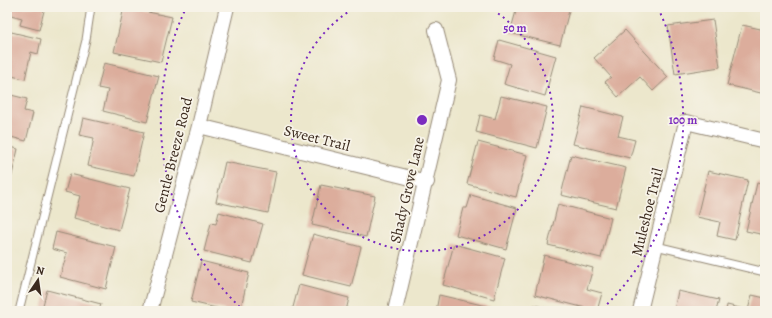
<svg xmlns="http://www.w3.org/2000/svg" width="772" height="318" viewBox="0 0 772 318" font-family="Alegreya,serif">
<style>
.building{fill:#dcad9c}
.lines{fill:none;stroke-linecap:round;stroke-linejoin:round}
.service-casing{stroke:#948875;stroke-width:9}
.minor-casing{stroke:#948875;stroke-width:16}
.service{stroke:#fff;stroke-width:7}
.minor{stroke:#fff;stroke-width:14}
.ring{fill:none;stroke:#7b2cbf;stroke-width:2;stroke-dasharray:2 4}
.labels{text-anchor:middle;stroke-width:3.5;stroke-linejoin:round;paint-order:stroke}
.street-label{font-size:15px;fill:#3b2a1e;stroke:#f7f3e8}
.centre{fill:#7b2cbf;stroke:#f7f3e8;stroke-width:2}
.ring-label{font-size:12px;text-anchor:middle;font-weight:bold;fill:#7b2cbf;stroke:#f7f3e8;stroke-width:3.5;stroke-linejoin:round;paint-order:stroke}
</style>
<rect width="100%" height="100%" fill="#f7f3e8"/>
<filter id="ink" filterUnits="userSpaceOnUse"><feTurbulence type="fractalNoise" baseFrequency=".025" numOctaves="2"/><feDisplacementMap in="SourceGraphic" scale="8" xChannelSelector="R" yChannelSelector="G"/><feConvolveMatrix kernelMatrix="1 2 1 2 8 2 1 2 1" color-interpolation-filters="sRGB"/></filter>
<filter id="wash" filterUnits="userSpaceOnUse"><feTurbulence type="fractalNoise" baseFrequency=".012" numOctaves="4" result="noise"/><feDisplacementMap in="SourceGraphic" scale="16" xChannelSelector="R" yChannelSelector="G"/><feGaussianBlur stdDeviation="0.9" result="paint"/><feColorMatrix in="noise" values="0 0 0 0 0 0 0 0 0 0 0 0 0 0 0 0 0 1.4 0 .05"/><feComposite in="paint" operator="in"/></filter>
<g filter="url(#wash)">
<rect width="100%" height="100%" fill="#ece7cc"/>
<g id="blocks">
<path class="building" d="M7,7h38l-6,23 -19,-5 2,-7 -15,-4z
M124,7l48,10 -11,45 -47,-10z
M502,7h68l-10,38 -50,-12 6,-22z
M713,20l7,47 -45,7 -7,-48z
M742,25l23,5v64l-38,-9z
M625,30l43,47 -15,14 -13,-14 -22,20 -13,-15 6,-5 -17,-19z
M7,31l34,8 -3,15 -7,-2 -6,27 -18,-4z
M499,40l57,16 -11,40 -41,-12 6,-20 -16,-5z
M104,63l55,13 -12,46 -44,-11 5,-21 -10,-2z
M7,94l20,5 -3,12 9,2 -7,28 -19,-5z
M501,96l46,11 -10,41 -61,-16 4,-17 15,4z
M583,107l40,10 -5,19 17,4 -5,18 -57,-14z
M83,118l61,14 -10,44 -46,-10 6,-28 -15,-3z
M478,142l49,13 -11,42 -49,-13z
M7,146l11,3 -10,43h-1z
M571,155l55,13 -10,40 -55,-13z
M225,162l51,10 -8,41 -52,-11z
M708,171l40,9 -13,60 -18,-4 3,-14 -23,-5z
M70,174l60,15 -11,41 -45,-12 6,-22 -15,-4z
M757,183l8,2v50l-19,-4z
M321,185l54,11 -9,41 -54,-12z
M471,195l46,13 -11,41 -50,-14 7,-27h4z
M558,204l53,14 -10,40 -53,-13z
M219,212l44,12 -11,39 -48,-12 7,-28 5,1z
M56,232l60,15 -10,42 -46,-12 7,-24 -15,-4z
M313,234l48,13 -10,40 -49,-12z
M454,244l51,14 -11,41 -51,-14z
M544,255l49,13 -6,21 15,4 -5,18 -62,-16z
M201,261l48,12 -9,38h-11l-38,-9z
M299,285l50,13 -3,13h-54z
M47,290l54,14 -2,7h-47l-10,-2z
M678,291l41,9 -3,11h-42z
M439,295l56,13v3h-59z
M752,295l13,3v13h-39l1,-6 21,5z
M534,305l22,5v1h-23z"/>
</g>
</g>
<g filter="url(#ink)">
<use href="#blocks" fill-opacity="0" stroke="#948875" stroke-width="1"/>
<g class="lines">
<g class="service-casing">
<path id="service" d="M656,246l109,26
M19,311l67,-271 5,-33"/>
</g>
<g class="minor-casing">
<path id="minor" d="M199,126l228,56
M150,311l49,-185 28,-119
M395,311l54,-231 -13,-50
M640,311l46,-189 79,19"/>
</g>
<use href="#service" class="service"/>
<use href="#minor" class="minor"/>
</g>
</g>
<g class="ring">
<path d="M488 7A131 131 0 1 1 356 7"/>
<path d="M244 311A261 261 0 0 1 186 8M658 8A261 261 0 0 1 600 311"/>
</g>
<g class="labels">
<g class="street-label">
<text transform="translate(317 138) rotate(14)" y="5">Sweet Trail</text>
<text transform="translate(173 155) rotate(-76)" y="5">Gentle Breeze Road</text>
<text transform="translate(407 190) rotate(-77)" y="5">Shady Grove Lane</text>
<text transform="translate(647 212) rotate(-76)" y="5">Muleshoe Trail</text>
</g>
</g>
<circle cx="422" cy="120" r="6" class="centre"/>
<g class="ring-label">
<text x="515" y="32">50 m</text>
<text x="683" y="124">100 m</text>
</g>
<rect width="772" height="318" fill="none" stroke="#f7f3e8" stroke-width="24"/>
<g transform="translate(38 280) rotate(13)" stroke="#f7f3e8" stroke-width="3" paint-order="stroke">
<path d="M0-3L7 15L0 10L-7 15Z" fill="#3b2a1e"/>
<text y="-6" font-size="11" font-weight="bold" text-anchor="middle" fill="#3b2a1e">N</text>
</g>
</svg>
